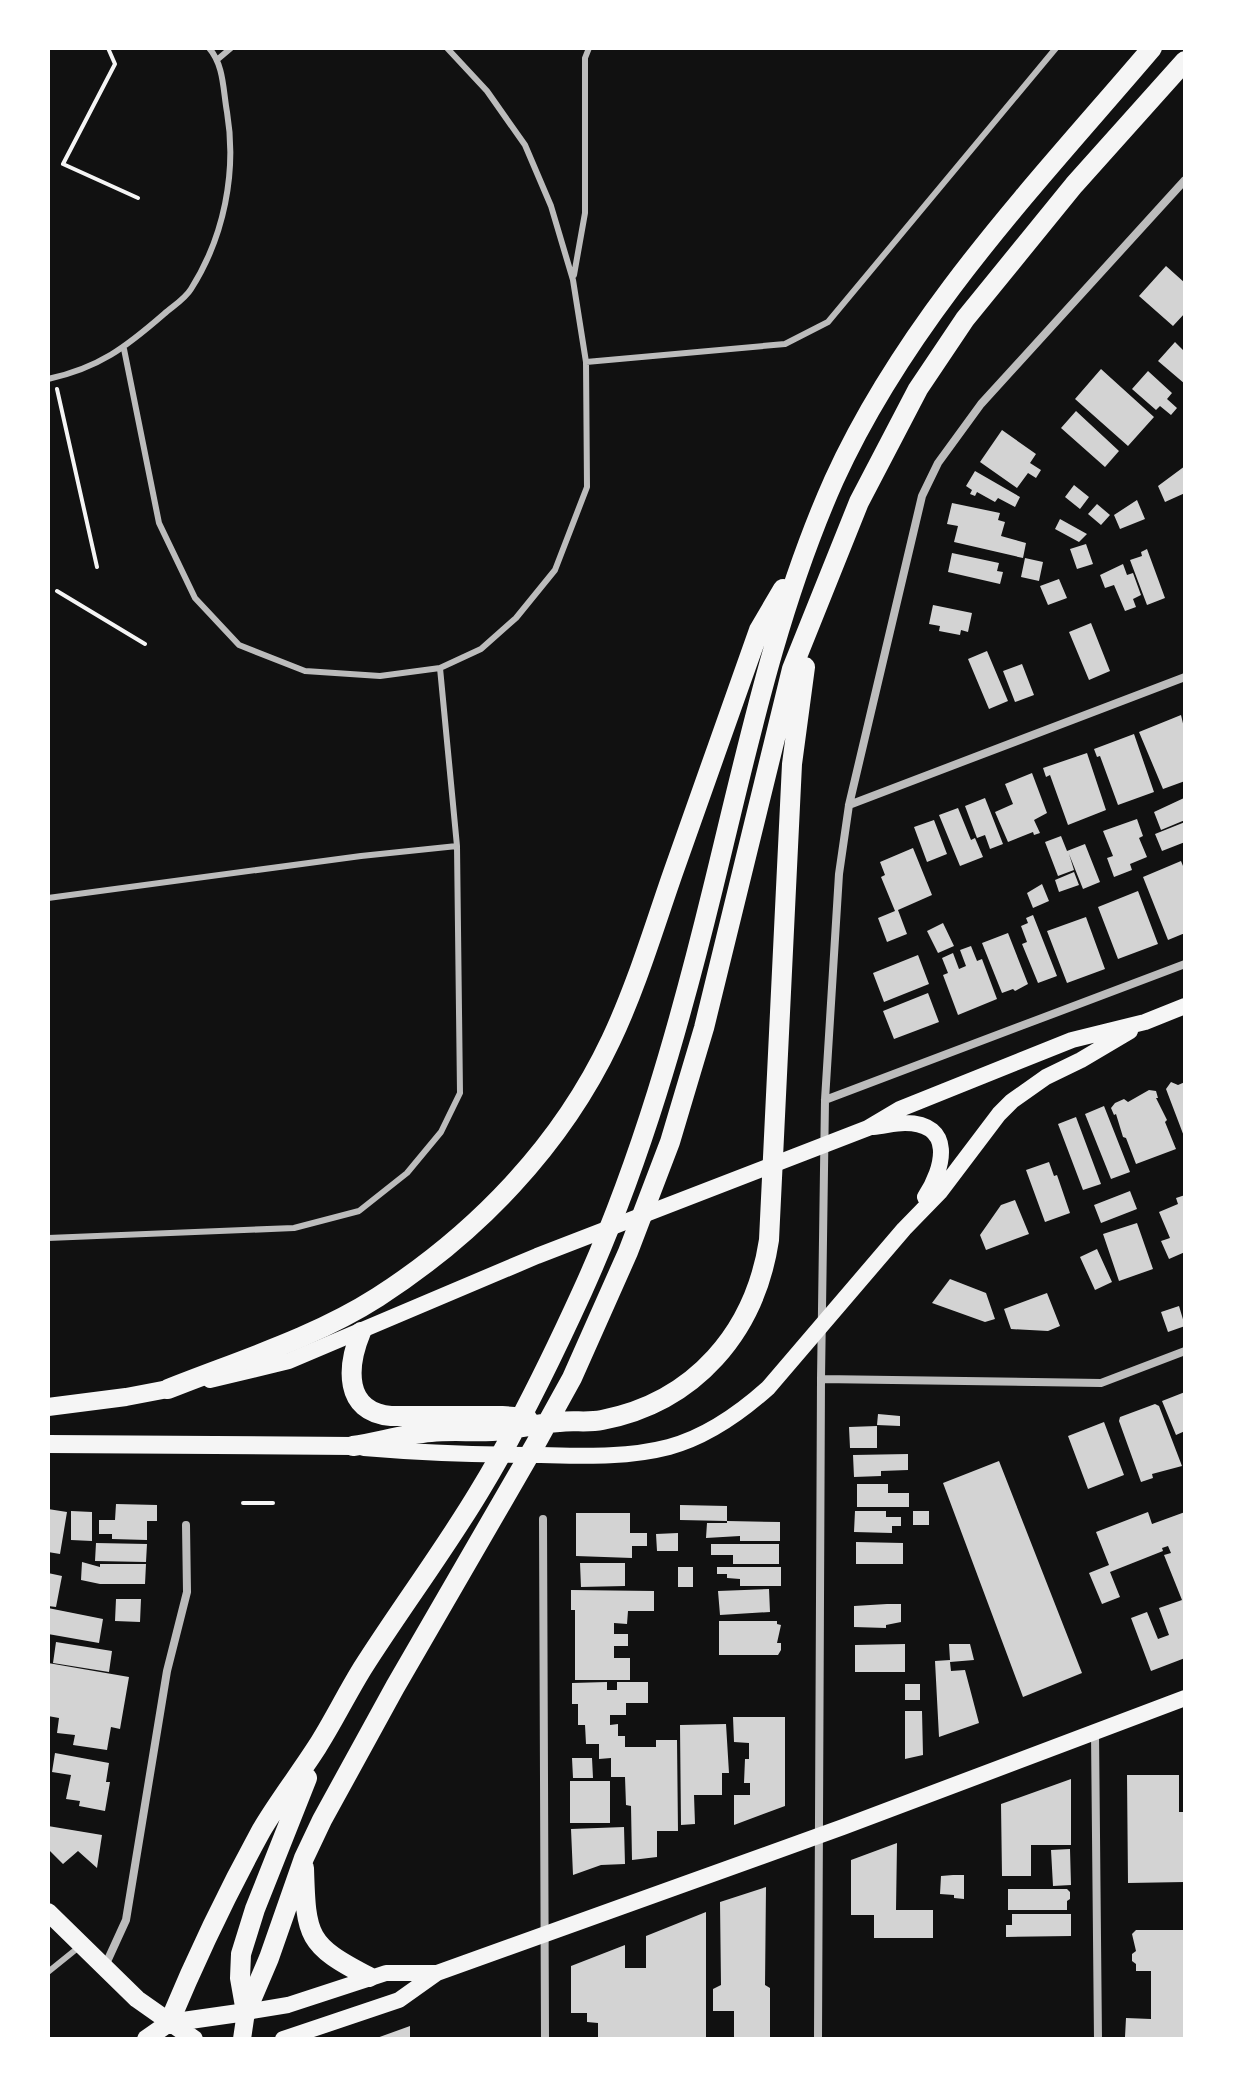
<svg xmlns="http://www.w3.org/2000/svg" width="1233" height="2087" viewBox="0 0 1233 2087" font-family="'IBM Plex Sans',sans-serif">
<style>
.building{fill:#d3d3d3}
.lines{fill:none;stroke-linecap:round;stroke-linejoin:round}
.path{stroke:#f5f5f5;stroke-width:4}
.service{stroke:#bcbcbc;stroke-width:6}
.minor{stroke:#bcbcbc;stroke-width:8}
.secondary{stroke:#f5f5f5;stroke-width:16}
.primary{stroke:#f5f5f5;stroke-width:18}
.motorway{stroke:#f5f5f5;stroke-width:20}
</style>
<rect width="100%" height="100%" fill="#111"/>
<path class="building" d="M1166,266l19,17v30l-12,13 -34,-30z
M1175,342l10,10v32l-27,-23z
M1101,369l53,48 -26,29 -53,-47z
M1148,371l24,22 -5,6 10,9 -6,7 -11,-9 -4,4 -24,-21z
M1076,411l43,40 -14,16 -44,-39z
M1002,430l34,24 -6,9 11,7 -5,8 -8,-5 -11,15 -37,-26z
M1185,466v27l-20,9 -7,-16z
M975,471l45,26 -5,10 -17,-9 -3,4 -18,-10 -2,4 -5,-2 2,-4 -6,-4z
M1074,485l15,12 -9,12 -15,-12z
M1137,500l8,19 -25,10 -6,-14z
M952,503l48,10 -2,7 7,2 -4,14 25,7 -3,15 -69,-16 4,-16 -11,-2z
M1097,504l13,11 -9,10 -13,-11z
M1060,519l27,15 -8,8 -24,-13z
M1086,544l7,20 -16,5 -7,-20z
M1147,549l18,49 -18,7 -17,-45 12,-4 -1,-4z
M952,553l47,10 -2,8 6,1 -3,12 -52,-12z
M1025,558l18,4 -4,19 -18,-4z
M1123,564l4,11 6,-2 8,22 -8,4 3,8 -11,4 -11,-26 -9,3 -5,-13z
M1059,579l8,19 -19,7 -8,-19z
M933,605l39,8 -4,19 -7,-2 -1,5 -21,-4 1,-5 -11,-2z
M1091,623l19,48 -21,9 -20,-48z
M987,651l21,50 -19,8 -21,-50z
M1022,664l12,31 -19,7 -12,-31z
M1181,715l4,17v49l-22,8 -24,-57z
M1134,734l20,58 -36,13 -18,-49 -3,1 -3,-8z
M1087,753l19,57 -38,15 -18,-50 -4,2 -3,-9z
M1032,773l15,40 -13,7 6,13 -6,2 -1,-3 -25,10 -13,-30 18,-8 -8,-20z
M985,798l18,46 -13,5 -5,-14 -8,3 -12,-32z
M1184,798l1,22 -24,10 -7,-18z
M958,808l13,32 4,-2 8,19 -23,9 -21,-51z
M1137,819l6,17 -4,2 8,19 -17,7 2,6 -18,7 -7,-19 6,-2 -10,-25z
M934,820l13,34 -20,8 -13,-35z
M1185,822v20l-23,9 -7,-17z
M1061,836l6,15 18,-7 15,38 -17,7 -14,-35 5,16 -16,6 -13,-34z
M913,848l19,47 -34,15 9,24 -20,8 -9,-24 17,-7 -14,-34 4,-2 -5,-13z
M1181,861l4,10v62l-17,7 -25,-63z
M1074,872l5,13 -20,7 -4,-12z
M1042,884l7,17 -16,7 -6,-15z
M1138,891l20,53 -40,15 -20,-52z
M1033,915l24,61 -19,7 -16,-39 5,-2 -6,-16 7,-3 -2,-5z
M1086,917l19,52 -38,14 -20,-52z
M943,923l11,23 -16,7 -11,-22z
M1008,933l20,51 -13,7 -2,-2 -11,4 -20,-50z
M971,946l6,15 5,-2 15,40 -39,16 -15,-40 5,-2 -6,-15 11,-5 6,16 7,-3 -6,-16z
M918,955l11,29 -45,18 -11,-29z
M928,993l11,29 -45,17 -11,-28z
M1171,1082l7,3 7,-3v57l-19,-50z
M1149,1090l7,1 2,7h-2l11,22 -2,2 11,27 -40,15 -10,-26 -3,-1 -7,-23 -2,1 -3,-7 4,-5 9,-4 4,3z
M1104,1106l26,66 -19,7 -26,-65z
M1076,1117l25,67 -18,6 -25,-66z
M1049,1162l5,14 3,-1 13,38 -25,9 -19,-52z
M1130,1191l7,18 -36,14 -7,-18z
M1185,1195v57l-16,7 -8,-18 9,-3 -11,-26 19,-8 -2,-6z
M1015,1200l14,34 -43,16 -6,-15 21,-30z
M1137,1223l16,46 -34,12 -16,-47z
M1097,1249l15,33 -17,8 -15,-33z
M950,1279l36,14 9,26 -10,3 -53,-19z
M1047,1293l13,33 -12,5 -37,-2 -7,-20z
M1179,1306l6,20 -17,6 -7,-20z
M1185,1392v39l-9,4 -14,-34z
M1155,1404l4,2 23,60 -30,8 1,4 -12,4 -22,-61 1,-4z
M878,1414l22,2v10l-23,-1z
M1104,1422l20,53 -36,14 -20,-53z
M877,1426v22h-27l-1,-21z
M908,1454v16l-27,1v5l-27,1 -1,-22z
M999,1461l83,212 -59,24 -80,-214z
M857,1484h31v9h21v14h-52z
M116,1504l41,1v16h-10v19l-35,-1v-5h-13v-14h16z
M680,1505l47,1v15l53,1v19h-40v-5l-34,2 1,-15h20v-2l-47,-1z
M48,1509l19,3 -7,42 -12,-2z
M71,1511l21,1v29l-21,-1z
M855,1511h31v6h15v9h-9v7l-38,-1z
M913,1511h16v14h-16z
M1148,1512l4,12 33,-12v146l-34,13 -20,-53 16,-6 11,27 11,-4 -10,-27 23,-8 -18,-45 7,-2 -3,-7 -6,2 1,3 -53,21 10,25 -18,7 -13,-31 20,-8 -13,-33z
M576,1513h54v20h17v13h-15v12l-56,-2z
M678,1533v18h-21l-1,-17z
M856,1542l47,1v21h-47z
M96,1543l51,1 -1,18 -51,-1z
M711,1544h68v20h-46v-9h-22z
M82,1562l18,5v-3h46l-1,20h-45l-19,-4z
M580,1563h45v23l-44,1z
M678,1567h15v20h-15z
M717,1567h64v19h-41v-7l-13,-1v-4h-10z
M48,1573l14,3 -6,31 -8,-1z
M769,1589l1,23 -50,3 -2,-24z
M571,1590l83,1v20h-26l-1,13 -13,-1v11h14v12h-14v12h16v22h-55v-70h-4z
M116,1599h25l-1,23 -25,-1z
M887,1604h14v18l-15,3v3l-32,-1v-21z
M48,1608l55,11 -4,24 -51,-9z
M719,1621h58v3l4,1 -4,18h4v7l-3,5h-59z
M56,1642l56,9 -3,21 -56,-9z
M905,1644v28h-50v-27z
M949,1644h21l4,16 -24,2 1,9 14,-1 14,53 -40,14 -4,-76 15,-1z
M48,1663l81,14 -9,52 -9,-2 -4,23 -34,-5 2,-10 -18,-2 2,-15 -11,-2z
M607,1682v8h10v-8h31v21h-22v12h-16v10l8,-1v12h7v11h31v-7h21l1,91h-21v26l-25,3 -1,-54 -5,-1 -1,-28h-14v-19l-12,1v-15h-13l-1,-19h-7v-21h-6v-21z
M905,1684h15v16h-15z
M905,1711h17l1,44 -18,4z
M733,1717h52v89l-51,19v-30h16v-12h-6l1,-24h4v-16l-15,-1z
M726,1724l3,49h-7v22h-28l1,29 -14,1 -1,-100z
M55,1753l54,10 -3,19h4l-5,29 -26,-5 1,-5 -14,-2 5,-24 -19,-3z
M572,1758h20l1,20h-20z
M1127,1775h52v37h6v70l-57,1z
M1071,1779v66h-40v31h-29l-1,-72z
M570,1781h40v42h-40z
M48,1826l54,9 -5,33 -19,-17 -15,13 -15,-15z
M624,1827l1,37 -24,1 -28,10 -2,-46z
M897,1843l-1,67h37v28h-59v-23h-23v-55z
M1070,1849l1,36 -18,1 -2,-36z
M953,1875h11v24l-10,-1v-3l-14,-1 1,-18z
M766,1887l-1,98 5,3v51h-36v-28h-21v-22l8,-4 -1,-83z
M1008,1889h59l3,3v7l-3,2v9h-59z
M706,1912v127h-108v-16l-11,-1v-9h-16v-47l54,-21v23h21v-32z
M1012,1914h59v22l-65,1v-12h6z
M1136,1930h49v109h-53l4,-2h-11l1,-19 25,1v-48h-15v-7l-4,-3v-7l4,-3 -4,-17z
M410,2026v13h-36z"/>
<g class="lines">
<path class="path" d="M108,48l7,16 -52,100 75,34
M57,389l40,178
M57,591l88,53
M243,1503h30"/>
<path class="service" d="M218,59l13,-11
M574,275l11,-62v-155l4,-10
M124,349l35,174 36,75 44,47 66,26 75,5 60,-8 41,-19 35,-31 39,-48 32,-83 -1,-125 -13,-82 -22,-74 -26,-61 -38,-54 -40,-43
M586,362l199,-18 43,-22 228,-274
M48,379c51,-11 78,-32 116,-65 9,-8 21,-15 27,-25 33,-52 46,-117 36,-177 -4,-22 -3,-47 -18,-64
M48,898l313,-42 96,-10
M48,1238l246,-10 65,-17 48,-38 34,-41 19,-39 -3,-247 -17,-178
M48,1972l31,-25"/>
<path class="minor" d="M849,805l336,-128
M825,1100l360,-136
M821,1379l280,4 84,-32
M543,1519l2,520
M1095,1733l3,306
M105,1966l21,-46 41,-249 20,-79 -1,-67
M818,2039l3,-660 4,-279 14,-226 10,-69 73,-309 16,-33 43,-59 204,-224"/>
<path class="secondary" d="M873,1127c11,-1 22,-4 32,-4 50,0 39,45 20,74
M210,1380l79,-19 248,-105 331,-128 32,-19 172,-69 73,-18 40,-16
M364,1448c59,5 117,7 177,7 43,1 86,3 128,-8 37,-10 70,-33 99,-59l136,-159 36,-37 59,-78 13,-13 34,-24 35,-17 49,-29
M246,2012l42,-7 98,-32h51
M283,2039l116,-39 38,-27 406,-146 342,-129"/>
<path class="primary" d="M48,1407l78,-10 42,-8
M48,1444l305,2
M48,1912l89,87 57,40
M146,2039l23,-16 77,-11 -4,27"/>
<path class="motorway" d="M361,1332c-14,34 -18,80 30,84h111l25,2
M168,1389c70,-28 146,-51 210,-92 99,-64 183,-151 233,-257 26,-55 43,-113 63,-170 28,-80 57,-160 85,-240l24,-41
M353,1446c26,-4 52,-12 78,-14 20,-2 41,0 61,-1 23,-2 45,-7 67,-9 14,-2 29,1 43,-2 93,-18 153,-88 167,-180l23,-476 13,-97
M304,1868c2,69 3,77 65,109
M246,2012l23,-54 35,-100 18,-38 73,-133 140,-242 37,-67 56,-126 42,-110 34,-114 88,-359 67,-167 59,-113 47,-70 109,-134 111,-124
M246,2012l-6,-34 1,-24 14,-45 52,-131
M169,2023c27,-65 58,-130 92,-192 17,-29 38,-56 56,-84 16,-25 29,-52 45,-78 38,-60 81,-117 117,-177 39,-64 72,-132 103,-200 59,-130 97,-265 131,-404 34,-138 63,-278 121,-408 74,-163 203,-297 318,-432"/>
</g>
<rect width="1233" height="2087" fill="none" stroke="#ffffff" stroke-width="100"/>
</svg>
